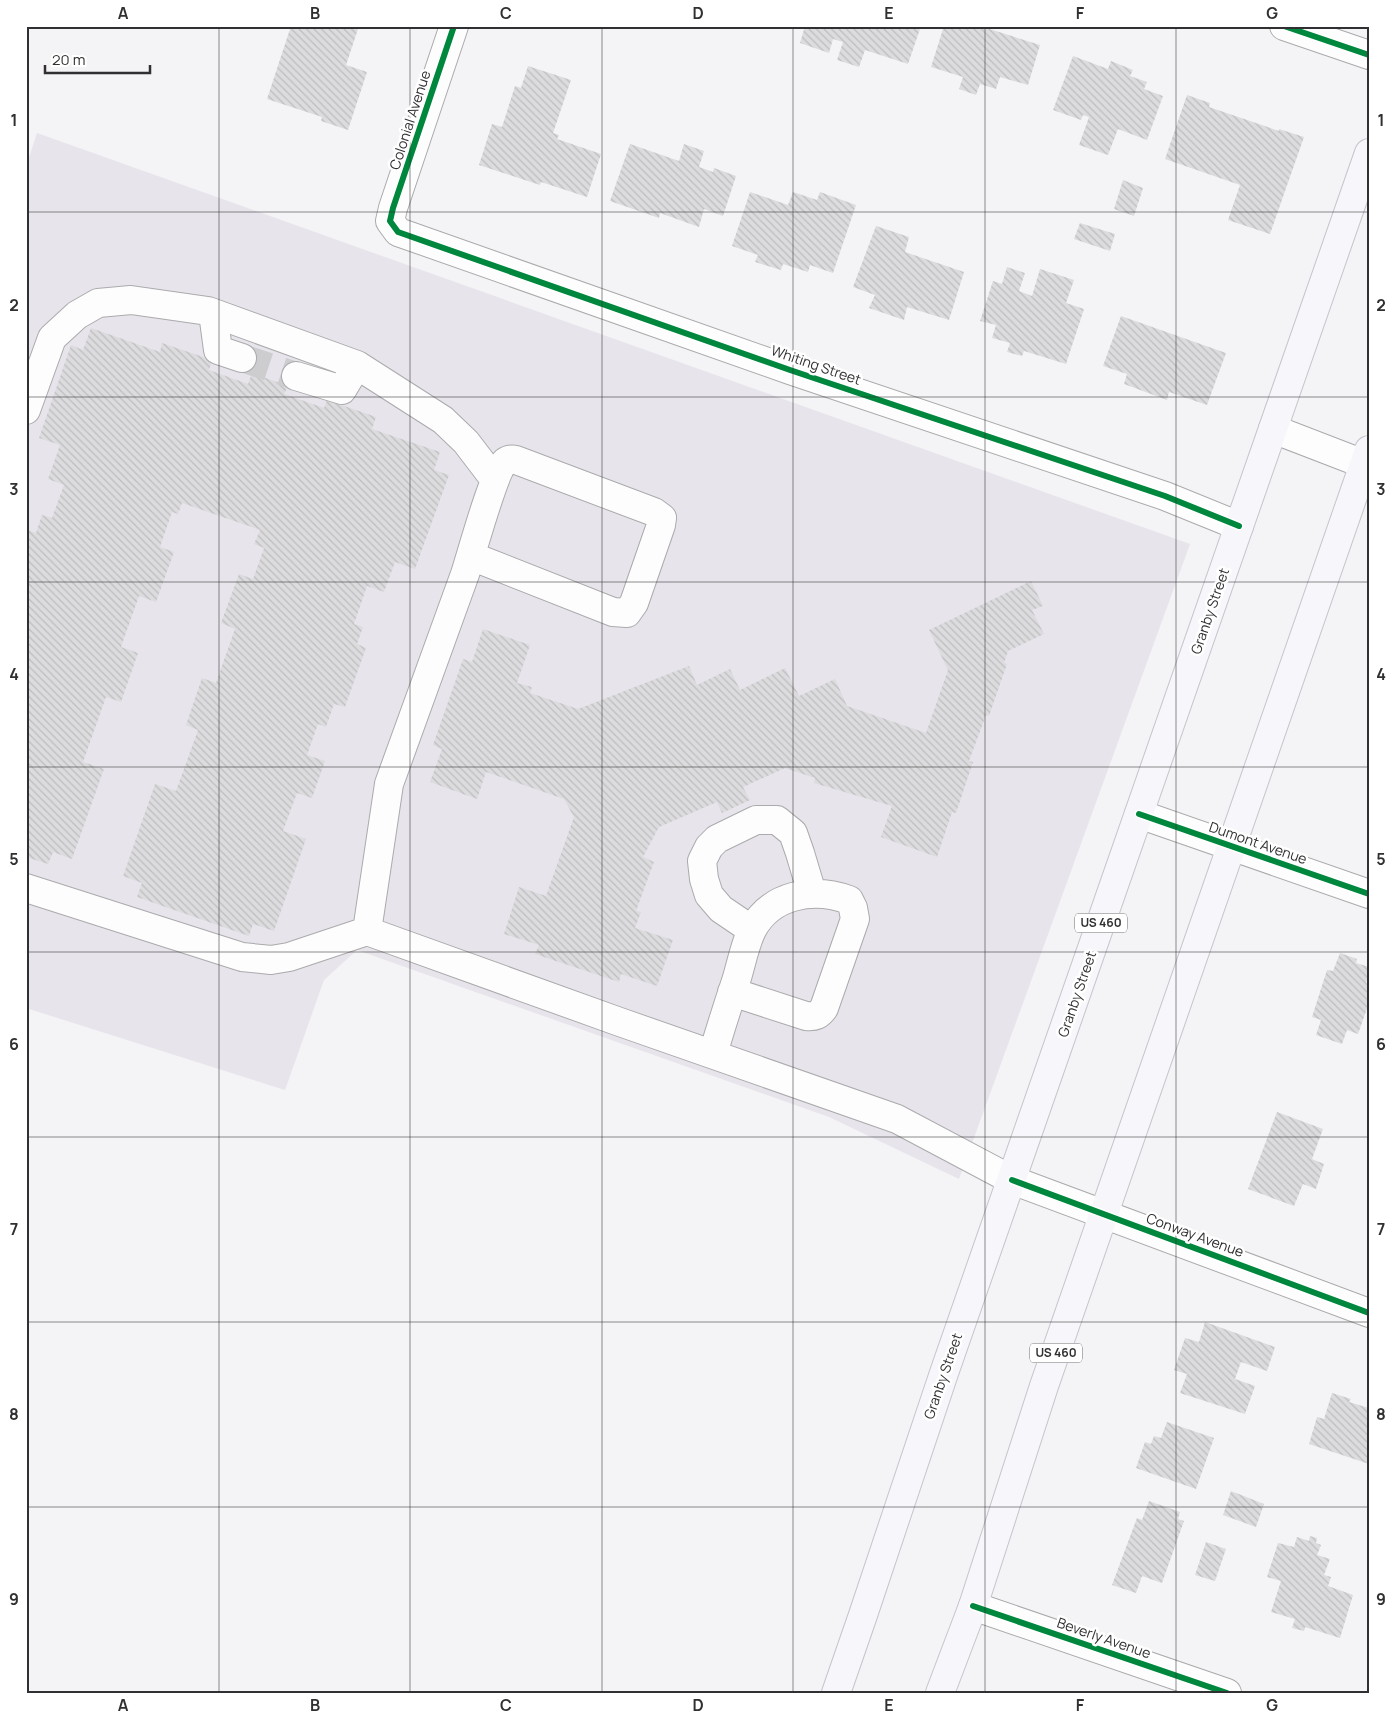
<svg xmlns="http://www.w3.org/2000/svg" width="1395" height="1719" viewBox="0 0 1395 1719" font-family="Manrope,sans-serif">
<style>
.built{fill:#e7e4eb}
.building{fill:url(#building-back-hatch)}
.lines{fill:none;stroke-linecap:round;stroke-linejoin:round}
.minor-tunnel{stroke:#cdccce;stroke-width:28;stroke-dasharray:28 14;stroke-linecap:butt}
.minor-casing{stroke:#abaaac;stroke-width:30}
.major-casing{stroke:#c7c4cc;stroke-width:30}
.minor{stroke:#fdfdfe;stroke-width:28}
.major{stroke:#f7f6fa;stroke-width:28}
.cycleway-casing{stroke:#fff;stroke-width:9}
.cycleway{stroke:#00873e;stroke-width:6}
.grid{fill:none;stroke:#302f31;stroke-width:1;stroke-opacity:0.55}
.labels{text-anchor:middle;stroke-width:5;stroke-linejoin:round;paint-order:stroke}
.shield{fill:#fff;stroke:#6e6d6f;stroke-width:1}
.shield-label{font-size:12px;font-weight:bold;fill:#302f31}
.street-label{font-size:14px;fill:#302f31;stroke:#fff}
.neatline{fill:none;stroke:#302f31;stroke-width:2}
.grid-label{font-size:16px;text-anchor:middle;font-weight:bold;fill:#302f31}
</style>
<defs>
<pattern id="building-back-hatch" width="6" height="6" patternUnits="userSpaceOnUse" patternTransform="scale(1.25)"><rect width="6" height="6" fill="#dcdbdd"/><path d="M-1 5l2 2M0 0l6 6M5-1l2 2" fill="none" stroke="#bdbcbe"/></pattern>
</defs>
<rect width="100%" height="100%" fill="#f4f3f5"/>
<path class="built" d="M37,133l1153,411 -231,635 -130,-62 -472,-167 -33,30 -39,110 -259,-82v-841z"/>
<path class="building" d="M291,26h68l-13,39 21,7 -19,58 -27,-9 1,-4 -55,-18z
M805,26h116l-13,38 -43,-14 -6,17 -22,-7 6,-18 -10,-3 -4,14 -29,-10z
M944,26h36l60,19 -12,40 -28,-8 -4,12 -16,-5 -4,11 -17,-6 4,-12 -32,-10z
M1073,56l35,13 3,-8 22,9 -3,6 17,6 -3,7 19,7 -16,44 -29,-11 -10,26 -29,-10 10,-28 -6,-2 -2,5 -28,-10z
M528,66l43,14 -18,53 6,2 -2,4 44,15 -14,43 -46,-15 -1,3 -61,-20 13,-41 10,3 13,-41 6,2z
M1187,95l23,8 -1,4 70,24v-2l25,8 -34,97 -42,-14 12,-35 -75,-26z
M630,144l49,17 5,-17 20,7 -5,16 14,5 1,-4 22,8 -13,40 -19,-7 -5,18 -39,-14 -1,5 -49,-17z
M1123,180l20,8 -9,28 -20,-7z
M750,192l38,13 5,-13 24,8 3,-8 36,13 -23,68 -23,-8 -2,7 -25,-8 -2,6 -26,-8 3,-7 -26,-9z
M1080,223l35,11 -5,17 -36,-12z
M876,226l33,11 -4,15 59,20 -15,48 -42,-13 -3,13 -35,-12 6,-13 -22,-8z
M1007,267l18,6 -6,18 13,5 8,-27 34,11 -8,23 18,6 -18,55 -42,-13 -2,5 -15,-4 3,-9 -18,-5 4,-13 -16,-4 13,-40 9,3z
M1121,316l105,37 -19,52 -38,-13 -2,8 -43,-16 3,-10 -24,-8z
M91,328l69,24 2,-9 50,17 -3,10 39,14 4,-11 36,13 -4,8 40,14 3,-8 49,17 -4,12 68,23 -6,18 15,5 -34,94 -20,-7 -11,30 -17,-6 -13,38 9,3 -6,17 9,4 -21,59 -11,-3 -8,23 -8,-3 -11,31 18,6 -13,37 -15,-5 -14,38 23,8 -32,92 -21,-7 -4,12 -112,-39 5,-14 -19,-7 32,-92 21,7 22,-61 -12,-5 16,-47 14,5 19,-54 -14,-6 18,-49 14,5 11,-31 -10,-4 6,-14 -78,-27 -4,11 -6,-2 -12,35 14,5 -18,50 -17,-6 -18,51 17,6 -17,49 -15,-5 -23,65 21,7 -32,90 -19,-7 -5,12 -22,-7v-322l2,-5 8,3 6,-18 10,3 12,-33 -16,-6 12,-34 -21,-7 32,-93 12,5z
M1031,581l12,25 -11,4 12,24 -36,17 -4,12 3,1 -18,52 -3,-1 -17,46 4,1 -17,51 -4,-1 -15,45 -56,-20 11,-31 -78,-23 1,-5 -30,-10 -42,19 7,13 -28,13 -5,-11 -58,25 -16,30 11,5 -18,49 5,1 -6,16 38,12 -16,46 -36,-12 -2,8 -84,-28 4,-9 -35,-11 15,-47 27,9 28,-79 -10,-18 -78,-27 -9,27 -47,-17 12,-33 -9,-4 30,-86 9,3 11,-33 47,16 -13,38 15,4 -2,6 48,16 111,-43 8,19 33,-16 10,21 45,-22 14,28 36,-17 12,27 79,27 22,-63 -19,-40z
M1340,953l17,6 -1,4 13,4v7l-3,9 3,1v19l-11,31 -11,-4 -5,14 -26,-9 5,-15 -9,-3 15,-47 6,1z
M1277,1112l46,17 -11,30 12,5 -8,25 -13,-5 -9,22 -46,-17z
M1205,1322l70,25 -8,24 -26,-9 -6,17 20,7 -10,28 -65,-21 7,-19 -13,-4 11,-32 14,4z
M1332,1393l19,6 -2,3 20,6v56l-60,-20 8,-27 7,2z
M1167,1422l47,16 -18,51 -60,-21 9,-26 6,2 3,-8 7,2z
M1231,1491l33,13 -8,23 -33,-12z
M1149,1501l31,11 -2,7 6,2 -22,62 -20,-7 -6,17 -24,-8 25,-67 5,2z
M1310,1536l7,2 -1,5 5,2 -4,10 13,4 -6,16 7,2 -3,9 25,9 -13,43 -35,-11 -1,4 -12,-3 3,-9 -24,-7 10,-31 -14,-4 11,-34 16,4 3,-10 12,4z
M1206,1542l20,7 -11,32 -20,-6z"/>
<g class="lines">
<path class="minor-tunnel" d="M242,358l54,18"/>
<g class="minor-casing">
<path id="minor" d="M454,26l-61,182 -3,13 8,11 392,138 375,126 74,30
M1284,26l85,29
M213,313l5,37 24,8
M296,376l46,14 15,-25 86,55 23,22 29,38
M26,410l26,-72 25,-23 21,-12 33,-3 77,11 149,54
M1273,429l96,37
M471,556l142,56 14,1 7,-10 27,-78 1,-7 -8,-6 -138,-52c-4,-1 -7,-1 -11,2 -11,9 -34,94 -40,112l-76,210 -22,147 250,90 280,98 115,61 357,133
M1139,814l230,80
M26,888l216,69 29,3 18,-3 78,-26
M752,930l-31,-21 -12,-14 -5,-16 -2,-18 7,-14 8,-8 39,-19h21l16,13 7,20 12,40
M713,1054c7,-24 15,-49 23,-73 5,-16 9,-37 16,-51 19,-36 61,-43 97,-30l4,8 2,11 -31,89c-5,7 -9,9 -18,8l-74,-24
M973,1606l254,87"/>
</g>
<g class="major-casing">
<path id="major" d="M836,1693l27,-78 81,-242 425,-1220
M940,1693l33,-87 71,-220 325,-936"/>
</g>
<use href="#minor" class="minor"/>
<use href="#major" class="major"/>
<g class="cycleway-casing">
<path id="cycleway" d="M454,26l-61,182 -3,13 8,11 392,138 375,126 74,30
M1284,26l85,29
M1139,814l230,80
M1012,1180l357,133
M973,1606l254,87"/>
</g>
<use href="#cycleway" class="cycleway"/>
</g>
<path class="grid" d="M219,26v1667M410,26v1667M602,26v1667M793,26v1667M985,26v1667M1176,26v1667M26,212h1343M26,397h1343M26,582h1343M26,767h1343M26,952h1343M26,1137h1343M26,1322h1343M26,1507h1343"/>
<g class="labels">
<g class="shield">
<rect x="1075" y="913.5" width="52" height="19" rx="4"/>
<rect x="1030" y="1343.5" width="52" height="19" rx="4"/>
</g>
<g class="shield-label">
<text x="1101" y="927">US 460</text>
<text x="1056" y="1357">US 460</text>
</g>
<g class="street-label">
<text transform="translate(410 120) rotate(-72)" y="5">Colonial Avenue</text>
<text transform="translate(816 365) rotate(19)" y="5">Whiting Street</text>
<text transform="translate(1210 611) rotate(-71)" y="5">Granby Street</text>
<text transform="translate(1258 843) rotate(19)" y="5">Dumont Avenue</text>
<text transform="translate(1077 994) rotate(-71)" y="5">Granby Street</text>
<text transform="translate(1195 1235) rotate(20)" y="5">Conway Avenue</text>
<text transform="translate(943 1376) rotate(-71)" y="5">Granby Street</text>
<text transform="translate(1104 1638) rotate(19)" y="5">Beverly Avenue</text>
</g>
</g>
<rect width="1395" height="1719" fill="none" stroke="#ffffff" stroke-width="55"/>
<path d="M45 65v8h105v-8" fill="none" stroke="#302f31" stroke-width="2.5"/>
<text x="52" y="65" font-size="15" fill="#302f31" stroke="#ffffff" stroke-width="4" paint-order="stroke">20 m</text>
<rect x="28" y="28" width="1340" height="1664" class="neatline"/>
<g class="grid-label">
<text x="123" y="19">A</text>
<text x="315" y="19">B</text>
<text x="506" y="19">C</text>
<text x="698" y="19">D</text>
<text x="889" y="19">E</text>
<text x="1080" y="19">F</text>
<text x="1272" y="19">G</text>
<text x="14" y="126">1</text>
<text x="1381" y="126">1</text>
<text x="14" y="311">2</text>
<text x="1381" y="311">2</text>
<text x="14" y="495">3</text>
<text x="1381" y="495">3</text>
<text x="14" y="680">4</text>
<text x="1381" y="680">4</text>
<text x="14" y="865">5</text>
<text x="1381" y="865">5</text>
<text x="14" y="1050">6</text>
<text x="1381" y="1050">6</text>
<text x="14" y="1235">7</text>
<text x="1381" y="1235">7</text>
<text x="14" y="1420">8</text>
<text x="1381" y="1420">8</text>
<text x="14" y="1605">9</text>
<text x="1381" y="1605">9</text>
<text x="123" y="1711">A</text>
<text x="315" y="1711">B</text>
<text x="506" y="1711">C</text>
<text x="698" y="1711">D</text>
<text x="889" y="1711">E</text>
<text x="1080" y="1711">F</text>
<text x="1272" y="1711">G</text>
</g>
</svg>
